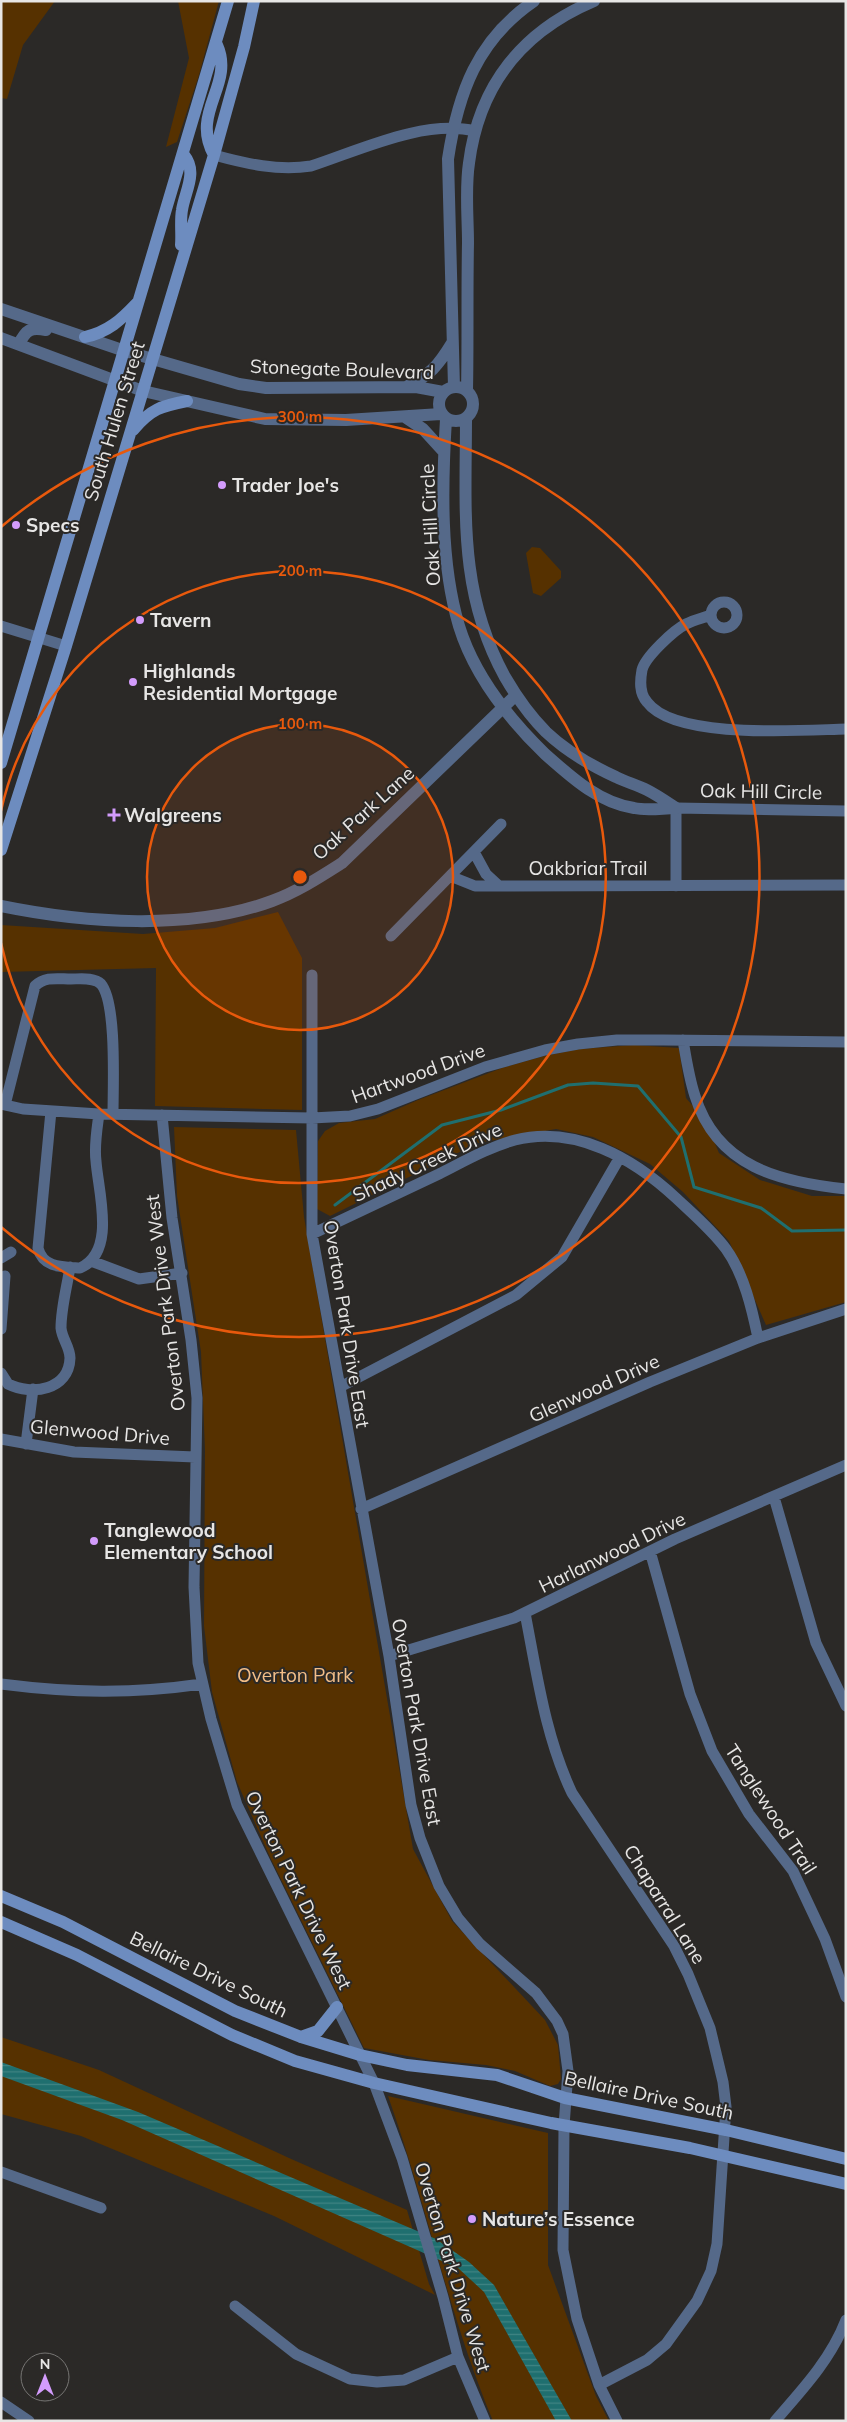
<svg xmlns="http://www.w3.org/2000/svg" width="847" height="2422" viewBox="0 0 847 2422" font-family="Mulish,sans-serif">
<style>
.green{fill:#563100}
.water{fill:url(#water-rules)}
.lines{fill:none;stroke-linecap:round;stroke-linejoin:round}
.stream{stroke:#1f6f6f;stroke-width:3}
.minor{stroke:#556989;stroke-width:11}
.tertiary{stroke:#556989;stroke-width:12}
.secondary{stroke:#6d8cbf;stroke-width:12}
.ring{fill:none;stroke:#e8590c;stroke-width:2.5}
.poi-dot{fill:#d39cfc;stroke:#2b2927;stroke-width:2}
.labels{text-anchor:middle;stroke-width:4;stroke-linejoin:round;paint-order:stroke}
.street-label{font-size:19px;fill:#e7e6e5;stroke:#2b2927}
.poi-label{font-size:19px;font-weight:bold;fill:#e7e6e5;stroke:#2b2927;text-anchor:start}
.park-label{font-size:19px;fill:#f3be88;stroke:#2b2927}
.centre{fill:#e8590c;stroke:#2b2927;stroke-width:2.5}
.ring-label{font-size:15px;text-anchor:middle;font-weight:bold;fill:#e8590c;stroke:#2b2927;stroke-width:4;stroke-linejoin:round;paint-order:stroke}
</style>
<defs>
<pattern id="water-rules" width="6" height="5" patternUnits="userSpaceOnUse" patternTransform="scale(1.25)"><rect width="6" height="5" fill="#1f6f6f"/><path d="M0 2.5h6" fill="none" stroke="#408483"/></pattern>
</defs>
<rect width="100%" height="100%" fill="#2b2927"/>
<path class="green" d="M1,1h54l-32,44 -16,54 -6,-1z
M178,1h41l-20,74 -22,67 -11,5 23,-89z
M532,547l8,1 21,23v7l-20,18 -8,-3 -7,-40z
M278,912l24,46v152l-147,-4 1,-138 -155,4v-47l142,9 72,-6z
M634,1045l45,3 7,50 19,22 14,33 41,27 52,16h34v106l-80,23 -37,-84 -46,-49 -33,-28 -57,-27 -37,-8 -78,14 -148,73 -13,-7 1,-68 7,-10 14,-8 36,-4 43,-19 84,-32 42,-12 36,-7z
M174,1127l122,3 8,87 109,632 39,72 93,99 13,25 3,34 -3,5 -8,2 -35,-15 -29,-6 -57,-5 -65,-12 -94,-191 -33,-75 -25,-90 -8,-66 1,-176 -4,-98 -24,-156z
M1,2037l98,33 190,88 118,52 22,74 6,11 -161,-79 -193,-80 -80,-22z
M388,2096l160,37v132l48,131 13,25h-116c-44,-105 -67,-218 -105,-325z"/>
<path class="water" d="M1,2062l137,50 298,127 33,23 25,23 78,136h-16l-72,-129 -26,-24 -336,-148 -121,-44z"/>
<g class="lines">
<path class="stream" d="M335,1205l107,-80 59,-15 67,-25 25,-2 45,3 43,51 13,50 67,21 31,23 54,-1"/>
<path class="minor" d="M214,155c33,9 64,16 97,11 49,-16 113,-47 164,-35
M711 615a13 13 0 1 1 26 0a13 13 0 1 1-26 0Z
M711,615c-8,3 -17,5 -25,9 -12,6 -41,33 -44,46 -2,11 -3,23 5,32 28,38 155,28 199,27
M1,626l65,20
M474,852l12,22 13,12
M450,876l25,10 371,-1
M676,886v-78l170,3
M391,936l110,-112
M312,975v259l77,422 22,149 9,33 19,48 19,32 22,26 56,49 21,28 6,13 5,37 -4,55 -1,124 14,69 22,66 18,36
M683,1040c3,18 6,38 12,56 22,71 85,86 151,93
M1,1104l22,5 76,5 213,4 38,-2 28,-7 107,-42 60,-17 33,-6 39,-4h46l183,2
M5,1105l30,-119c10,-10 23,-7 36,-7 9,0 23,-2 30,5 16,19 12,103 12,130
M51,1111l-13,137c5,20 24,19 42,20 37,-16 18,-77 16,-107 -2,-15 1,-32 3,-47
M162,1115l10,103 19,122 6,58 -3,189 4,76 13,56 26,86 137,278 28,75 41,139 15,60 27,64
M312,1234c42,-20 84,-40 127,-60 24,-12 50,-27 76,-34 60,-15 118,18 161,58 17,16 36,32 50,51 18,25 26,60 32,89
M1,1258l10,-6
M91,1261l48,18 43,-6
M1,1329l4,-53
M1,1373l7,11c24,12 61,6 62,-26 0,-11 -8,-19 -9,-30 0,-20 6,-41 9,-61
M340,1387l176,-92 46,-38 58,-100
M1,1439l73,13 121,5
M26,1444l7,-55
M774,1497l42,146 30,63
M361,1509l289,-127 108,-44 88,-29
M650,1551l40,143 22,57 37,63 44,57 32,68 21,58
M525,1613c12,61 20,123 47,180l102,153 14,28 22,54 13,54 3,25 -9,137 -6,27 -14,30 -31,43 -19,16 -48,25
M389,1656l125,-38 161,-79 171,-74
M1,1684c70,9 132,10 201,0
M1,2172l100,36
M235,2306l61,48 54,25 27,3 27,-2 54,-23
M1,2402l28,19
M775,2421c28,-32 56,-62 71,-101"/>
<path class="tertiary" d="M1,309l124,42 114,33 27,4 150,-1 27,5
M1,338l142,53 122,28 81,1 95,-6
M19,344c7,-14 11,-17 27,-14
M439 404a17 17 0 1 1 34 0a17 17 0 1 1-34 0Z
M406,387c24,-12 32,-21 46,-44
M454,387l-6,-228c10,-66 29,-119 86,-158
M467,391c1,-49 0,-99 1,-148 0,-26 -3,-54 1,-80 10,-78 54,-132 125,-162
M405,417l18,12 21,23
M466,418c0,93 -8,174 39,259 11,19 25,39 41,55 19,18 46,34 70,45 10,5 21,8 31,13 10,5 20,12 29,18
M446,419c-4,66 -6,143 13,207 15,49 50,93 86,128 26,23 54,49 89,54 14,3 29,0 42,0
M1,906c83,17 190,25 271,-5 25,-9 48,-24 70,-38l174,-168"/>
<path class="secondary" d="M214,155c-24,-43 21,-70 3,-110
M181,245c1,-11 -1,-24 1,-35 3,-19 16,-38 2,-55
M85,337c23,-5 36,-17 52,-34
M133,430c18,-21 28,-24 54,-29
M1,763l227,-762
M1,850l65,-204 148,-491 30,-108 10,-46
M1,1896l62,26 172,89 66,26 59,18 47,10 90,10 68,23 161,32 120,29
M1,1922l76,33 155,80 63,26 79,22 177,40 139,25 156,36
M301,2037l17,-6 19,-24"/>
</g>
<circle cx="300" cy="877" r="153" fill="#e8590c" fill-opacity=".12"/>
<g class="ring">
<circle cx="300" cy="877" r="153"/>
<path d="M1 811A306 306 0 1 1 1 943"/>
<path d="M1 527A460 460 0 1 1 1 1227"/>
</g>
<g class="poi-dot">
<circle cx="222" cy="485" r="5"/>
<circle cx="16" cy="525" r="5"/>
<circle cx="140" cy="620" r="5"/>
<circle cx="133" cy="682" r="5"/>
<path d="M111.5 807.5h5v5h5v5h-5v5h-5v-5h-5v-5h5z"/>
<circle cx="94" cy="1541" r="5"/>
<circle cx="472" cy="2219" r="5"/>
</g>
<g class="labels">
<g class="street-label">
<text transform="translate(342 369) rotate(2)" y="7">Stonegate Boulevard</text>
<text transform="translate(114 421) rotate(-73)" y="7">South Hulen Street</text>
<text transform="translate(430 525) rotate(-93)" y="7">Oak Hill Circle</text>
<text transform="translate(761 791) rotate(1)" y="7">Oak Hill Circle</text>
<text transform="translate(363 813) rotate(-42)" y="7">Oak Park Lane</text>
<text x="588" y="875">Oakbriar Trail</text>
<text transform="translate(418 1073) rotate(-20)" y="7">Hartwood Drive</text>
<text transform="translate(427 1162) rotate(-25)" y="7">Shady Creek Drive</text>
<text transform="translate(165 1303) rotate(-97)" y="7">Overton Park Drive West</text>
<text transform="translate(347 1324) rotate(81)" y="7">Overton Park Drive East</text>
<text transform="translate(594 1388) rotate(-24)" y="7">Glenwood Drive</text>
<text transform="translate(100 1432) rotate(5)" y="7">Glenwood Drive</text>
<text transform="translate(612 1552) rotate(-26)" y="7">Harlanwood Drive</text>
<text transform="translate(417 1722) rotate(80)" y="7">Overton Park Drive East</text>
<text transform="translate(771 1809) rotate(57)" y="7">Tanglewood Trail</text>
<text transform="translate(299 1890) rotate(64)" y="7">Overton Park Drive West</text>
<text transform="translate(665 1904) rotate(58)" y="7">Chaparral Lane</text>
<text transform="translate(209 1974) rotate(26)" y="7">Bellaire Drive South</text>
<text transform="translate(649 2095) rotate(12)" y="7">Bellaire Drive South</text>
<text transform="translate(453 2267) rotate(73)" y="7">Overton Park Drive West</text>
</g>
<g class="poi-label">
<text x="232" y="492">Trader Joe's</text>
<text x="26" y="532">Specs</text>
<text x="150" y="627">Tavern</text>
<text x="143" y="678">Highlands<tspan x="143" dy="22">Residential Mortgage</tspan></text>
<text x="124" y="822">Walgreens</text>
<text x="104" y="1537">Tanglewood<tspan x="104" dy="22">Elementary School</tspan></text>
<text x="482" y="2226">Nature’s Essence</text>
</g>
<g class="park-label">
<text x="295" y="1682">Overton Park</text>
</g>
</g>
<circle cx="300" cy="877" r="8" class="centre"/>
<g class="ring-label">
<text x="300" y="422">300 m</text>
<text x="300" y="576">200 m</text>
<text x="300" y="729">100 m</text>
</g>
<rect width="847" height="2422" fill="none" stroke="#e7e6e5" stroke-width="5"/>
<g transform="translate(45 2377)"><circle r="24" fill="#2b2927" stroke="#767573"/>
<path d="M0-4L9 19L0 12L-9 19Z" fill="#d39cfc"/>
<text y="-8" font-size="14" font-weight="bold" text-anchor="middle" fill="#e7e6e5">N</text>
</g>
</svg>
